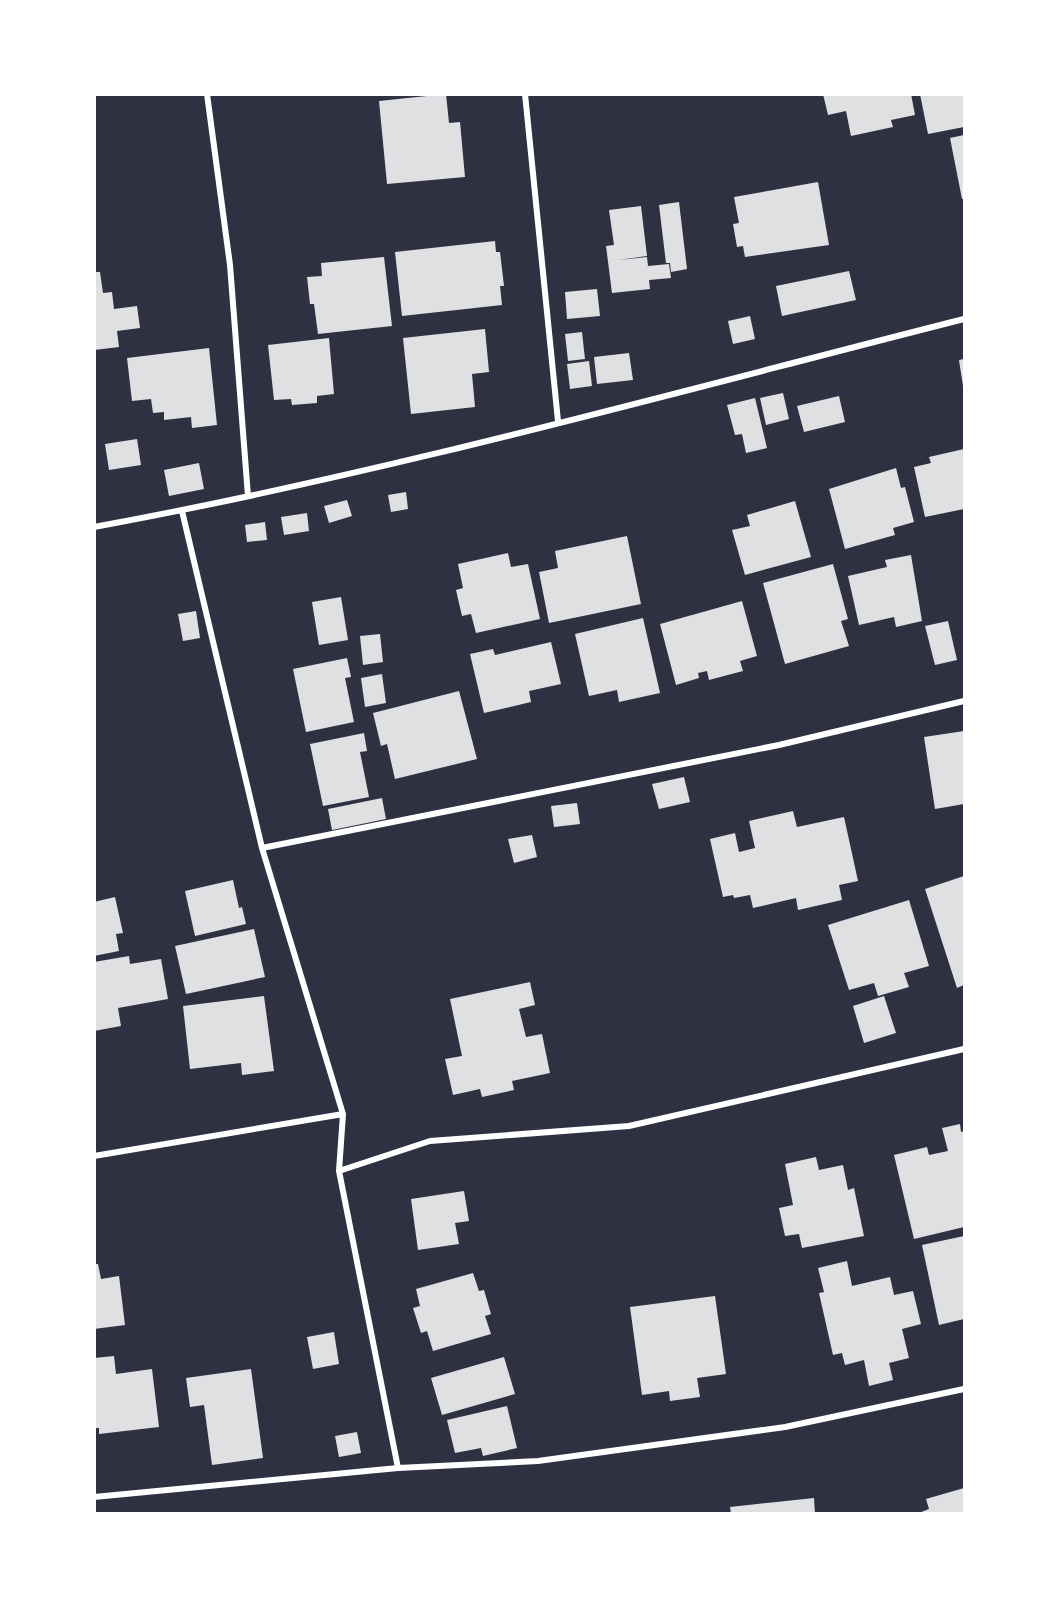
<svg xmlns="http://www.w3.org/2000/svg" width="1059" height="1608" viewBox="0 0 1059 1608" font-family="Merriweather,serif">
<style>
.building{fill:#e0e0e3}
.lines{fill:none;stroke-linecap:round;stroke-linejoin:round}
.minor{stroke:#fff;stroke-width:6}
</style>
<rect width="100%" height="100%" fill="#2d3142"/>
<path class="building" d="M446,94l3,29 11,-1 5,55 -78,7 -8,-83z
M823,94h88l4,21 -24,5 2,7 -42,9 -5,-25 -18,4z
M920,94h44v33l-36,7z
M964,135v64h-2l-12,-61z
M818,182l11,63 -84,12 -2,-11 -6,1 -4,-23 6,-1 -5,-26z
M679,202l8,67 -16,3 -1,-9h-4l-7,-58z
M641,206l6,50 -29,4 29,-3 1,9 21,-2 2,14 -22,2 1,9 -38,4 -6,-47 8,-1 -5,-35z
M495,241l1,11h4l4,34h-4l2,19 -100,11 -7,-64z
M384,257l8,69 -74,8 -4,-30h-4l-3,-27 15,-1 -1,-13z
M849,271l7,29 -74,16 -6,-30z
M94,272h6l3,21 9,-1 2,17 23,-3 3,22 -23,3 2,16 -25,3z
M597,289l3,27 -33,3 -2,-27z
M750,316l5,23 -22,5 -5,-23z
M485,329l4,43 -17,2 3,33 -64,7 -8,-76z
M582,332l3,27 -17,2 -3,-27z
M329,338l5,56 -17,2v7l-25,2 -1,-6 -17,1 -6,-55z
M209,348l8,77 -25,3 -1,-11 -27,3v-8l-11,1 -2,-14 -19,2 -5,-43z
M629,353l4,27 -36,4 -3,-27z
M964,359v27h-1l-4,-26z
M589,361l3,25 -22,3 -3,-25z
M783,393l6,26 -23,6 -6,-27z
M839,396l6,26 -41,10 -7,-26z
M755,398l12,50 -21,5 -4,-19 -7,1 -8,-30z
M137,439l4,26 -32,5 -4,-26z
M964,449v60l-39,8 -11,-50 17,-4 -2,-6z
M199,463l5,26 -35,7 -5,-26z
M896,468l5,20 4,-1 9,35 -21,6 2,7 -50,14 -16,-60z
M406,492l2,17 -17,3 -3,-17z
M347,500l5,16 -23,7 -5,-17z
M795,501l16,56 -66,18 -13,-45 18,-4 -3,-11z
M307,513l2,18 -25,4 -3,-18z
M265,522l2,18 -20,2 -2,-17z
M627,536l14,68 -92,19 -10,-51 19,-4 -3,-17z
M508,553l3,14 17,-3 12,55 -64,14 -5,-19 -9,2 -6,-26 7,-2 -5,-24z
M911,555l11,66 -26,6 -2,-10 -35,8 -11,-49 39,-9 -2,-7z
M833,564l15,55 -7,2 8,25 -64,18 -22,-81z
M341,597l7,43 -29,5 -7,-43z
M742,601l15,55 -17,5 3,10 -34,9 -2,-9 -9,2 1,5 -23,7 -16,-61z
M196,611l4,27 -17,3 -5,-27z
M643,618l17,75 -41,9 -2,-12 -28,6 -14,-62z
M948,621l9,39 -22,5 -10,-39z
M380,634l3,28 -20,3 -3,-29z
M551,642l10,42 -32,7 2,11 -47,11 -14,-59 23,-5 2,6z
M347,658l4,19 -6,1 9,44 -48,10 -13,-63z
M382,674l4,29 -21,4 -4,-29z
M459,691l18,68 -82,20 -8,-35 -6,2 -8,-33z
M964,731v73l-29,5 -11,-72z
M364,733l3,18 -7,1 9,45 -46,9 -13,-62z
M684,777l6,25 -31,7 -7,-25z
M382,798l4,21 -54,11 -4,-21z
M577,803l3,21 -26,3 -3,-21z
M793,811l4,16 47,-10 14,64 -19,4 3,15 -44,10 -2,-12 -43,10 -3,-13 -16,3 -1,-3 -10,2 -13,-58 25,-6 4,19 16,-4 -6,-27z
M532,835l5,22 -23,6 -6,-24z
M964,876v109l-7,3 -32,-99z
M233,880l6,28 3,-1 4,17 -51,12 -10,-45z
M115,897l8,36 -7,1 3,17 -25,5v-54z
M909,900l20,66 -25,7 5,14 -31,9 -4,-13 -25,7 -21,-65z
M254,929l11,48 -79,17 -11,-48z
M129,956l1,8 31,-5 7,40 -50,9 3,18 -27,5v-69z
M530,982l5,23 -16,4 7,28 16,-3 8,39 -38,8 2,9 -32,7 -2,-8 -27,6 -8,-36 17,-3 -12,-57z
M264,996l10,75 -32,4 -1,-12 -51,6 -7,-63z
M884,996l12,37 -32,10 -11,-37z
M960,1124l1,8 3,-1v96l-50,12 -20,-84 33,-8 2,8 19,-4 -6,-23z
M816,1157l3,13 24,-5 5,25 6,-2 10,48 -62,12 -3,-14 -14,2 -6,-28 14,-3 -8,-41z
M464,1191l5,30 -14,2 4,21 -41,6 -7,-51z
M964,1236v83l-25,6 -17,-80z
M847,1261l5,25 38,-9 4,18 19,-4 8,33 -19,5 7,29 -20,5 4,17 -24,6 -5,-26 -19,5 -3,-12 -9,2 -14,-62 5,-1 -6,-24z
M94,1264h4l3,15 18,-3 6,49 -31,4z
M473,1273l6,18 5,-1 7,24 -6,2 6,18 -58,17 -6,-20 -6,2 -8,-25 7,-2 -4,-17z
M715,1296l11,78 -29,4 3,19 -30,4 -1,-10 -27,4 -12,-88z
M334,1332l5,32 -26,5 -6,-32z
M114,1356l2,18 36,-5 7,58 -60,7v-6h-5v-70z
M504,1357l11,37 -73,21 -11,-37z
M251,1369l12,89 -51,7 -8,-60 -14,2 -4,-29z
M507,1406l10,42 -34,8 -2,-8 -26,5 -8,-33z
M357,1432l4,21 -22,4 -4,-21z
M964,1488v26h-48l13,-5 -3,-10z
M814,1498l1,16h-84l-1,-7z"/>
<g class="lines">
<path class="minor" d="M207,94l23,171 18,231
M525,94l33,327
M182,511l80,337 81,266 -4,57 59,297
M94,527c294,-54 582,-135 870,-208
M262,848l517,-103 185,-44
M94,1156l249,-42
M339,1171l91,-30 199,-15 335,-77
M94,1497l304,-29 140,-7 247,-34 179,-38"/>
</g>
<rect width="1059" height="1608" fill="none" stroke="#ffffff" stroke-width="192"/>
</svg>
